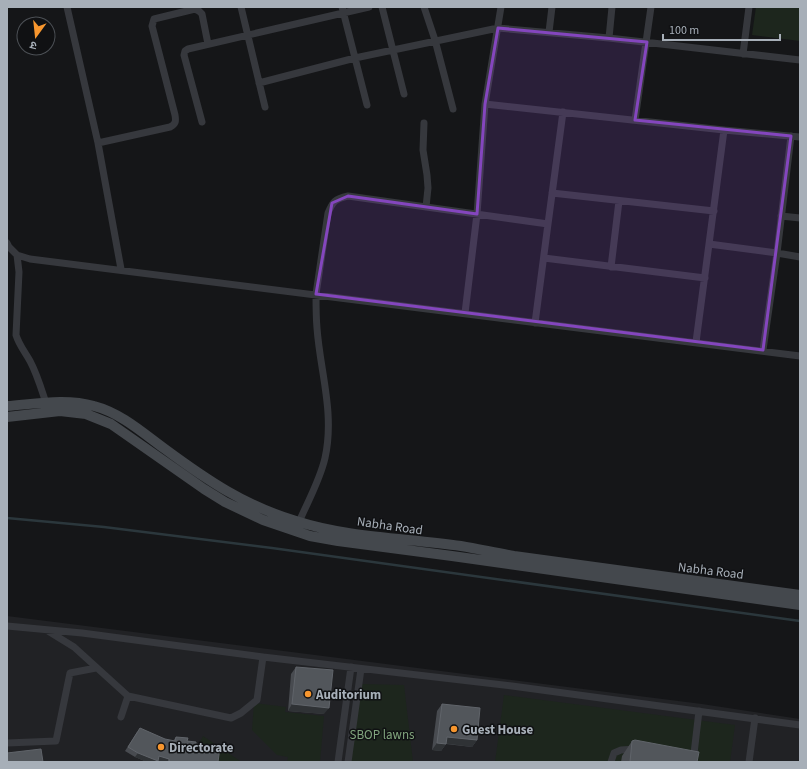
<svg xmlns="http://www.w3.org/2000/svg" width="807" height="769" viewBox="0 0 807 769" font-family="'Source Sans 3','Noto Sans Devanagari',sans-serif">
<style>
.built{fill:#212225}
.green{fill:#1d261d}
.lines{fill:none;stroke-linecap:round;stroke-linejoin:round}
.stream{stroke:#2b373c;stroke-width:2.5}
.minor{stroke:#36383d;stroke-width:7}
.secondary{stroke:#44484d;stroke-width:10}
.wall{fill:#484b50}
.shaded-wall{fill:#2f3235}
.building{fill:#52565b;stroke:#60646a}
.marked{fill:#8446be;fill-opacity:0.2;stroke:#8446be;stroke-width:3;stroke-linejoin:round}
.poi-dot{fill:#f7962e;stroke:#101113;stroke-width:1.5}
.labels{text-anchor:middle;stroke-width:3;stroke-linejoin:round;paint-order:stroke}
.street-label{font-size:13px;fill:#a7afb8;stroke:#101113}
.poi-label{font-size:13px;font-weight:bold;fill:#a7afb8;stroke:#101113;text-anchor:start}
.park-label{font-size:13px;fill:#81a47d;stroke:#101113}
</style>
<rect width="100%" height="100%" fill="#151618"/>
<path class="built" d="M7,616l695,88 98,15v43h-793z"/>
<path class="green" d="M756,7h44v34l-48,-6z
M361,684l43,1 9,77h-63z
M504,695l231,30 -5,37h-235z
M254,703l32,4 -1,5 39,4 -4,46h-33l1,-5 -11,-2 -25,-25z
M203,736l37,25v1h-24l-18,-16z"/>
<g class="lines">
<path class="stream" d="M7,518l97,9 168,21 528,73"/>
<path class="minor" d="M67,7l31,136 23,126
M241,7l24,100
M342,7l25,98
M382,7l22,87
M424,7l11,33 18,69
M549,32l3,-25
M609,38l3,-31
M743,54l6,-47
M259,83l96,-25 143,-30 111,10 191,22
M485,104l239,26 76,7
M635,120l16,-113
M202,122l-18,-67 1,-4 3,-2 181,-42
M424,123l-1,27 4,25 1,13 -2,19
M791,136l-14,117 23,4
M98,143l72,-16c6,-3 6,-6 5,-12l-23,-89 2,-7 41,-10 4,2 3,3 6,30
M552,193l162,18
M781,216l19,2
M548,224l15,-112
M7,243l2,4 8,8 2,17 -3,63c3,10 9,17 14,26 7,13 11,27 16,42
M709,244l15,-114
M17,255l13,4 770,97
M544,258l161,20
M611,267l8,-66
M465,313l12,-99 8,-110 16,-97
M696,342l13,-98 68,9 -14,97
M299,522c9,-21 21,-42 26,-64 10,-45 -5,-87 -8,-130 -1,-11 -1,-23 -1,-34l12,-81c5,-12 7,-14 20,-17l200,28 -13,99
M7,626l75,7 181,24 249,29 288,39
M48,631l26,16 54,49 103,22 10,-5 16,-13 6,-43
M121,717l7,-21
M7,743l49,-2 14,-68 26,-5
M338,762l13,-95
M348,762l13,-93
M611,762l3,-9 7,-3 15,-1
M693,762l6,-51
M749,762l6,-44"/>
<path class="secondary" d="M7,406c28,-2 59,-8 87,0 27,7 49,27 71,43 42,31 80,57 131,72 53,17 110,17 165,25 18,3 35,7 53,10 95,13 191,26 286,39
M7,417l53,-6 26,3 25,10 93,65 21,13 38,18 47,16 28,5 114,15 348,49"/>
</g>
<path class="wall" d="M296,667l28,47 -36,-3 3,-37z
M442,704l35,36 -5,7 -26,-3 -5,7 -9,-1 5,-39z
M137,732l36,9 3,-4 20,7 22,18h-56l-4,-1 -1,1h-10l-12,-5 -10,-6z
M632,741l65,21h-76l1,-6z"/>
<path class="shaded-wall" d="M292,704l37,4 -5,6 -36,-3z
M447,737l30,3 -5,7 -30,-4z
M437,743l9,1 -5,7 -9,-1z
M138,753l21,3 10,3 -1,3h-6l-4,-1 -1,1h-10l-12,-5z"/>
<path class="building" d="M296,667l37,3 -4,38 -37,-4z
M442,704l38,4 -3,32 -30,-3 -1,7 -9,-1z
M140,728l25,11 10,2 1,-4 12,1 -1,3 9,1v2l24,3 -2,15h-49v-3l-10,-3 -1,5 -20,-8 -10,-6z
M635,740l64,12 -2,10h-67l2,-21z
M41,749l2,13h-35l-1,-9z"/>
<path class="marked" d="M498,28l149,14 -12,78 156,16 -28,214 -447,-56 16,-91 16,-7 129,18 8,-110z"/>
<g class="poi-dot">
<circle cx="308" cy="694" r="4"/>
<circle cx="454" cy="729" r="4"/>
<circle cx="161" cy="747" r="4"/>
</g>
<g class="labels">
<g class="street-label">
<text transform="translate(390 525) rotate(8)" y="5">Nabha Road</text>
<text transform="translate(711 570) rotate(7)" y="5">Nabha Road</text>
</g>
<g class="poi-label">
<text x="316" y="699">Auditorium</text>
<text x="462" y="734">Guest House</text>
<text x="169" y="752">Directorate</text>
</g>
<g class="park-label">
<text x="382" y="739">SBOP lawns</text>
</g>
</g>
<rect width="807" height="769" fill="none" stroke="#a7afb8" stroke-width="16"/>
<g transform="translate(36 36) rotate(195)"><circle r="19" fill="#101113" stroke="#4c5055"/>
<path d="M0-3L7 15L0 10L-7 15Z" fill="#f7962e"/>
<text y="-6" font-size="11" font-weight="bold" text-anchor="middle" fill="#a7afb8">उ</text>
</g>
<path d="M663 34v6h117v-6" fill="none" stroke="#a7afb8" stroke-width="2"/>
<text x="669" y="34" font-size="12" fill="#a7afb8" stroke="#101113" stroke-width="3" paint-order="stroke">100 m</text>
</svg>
